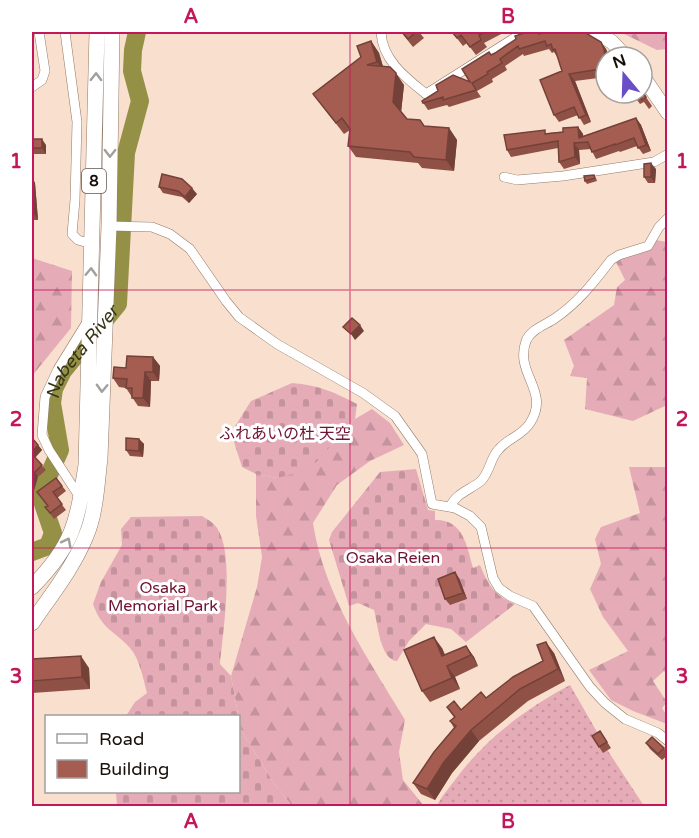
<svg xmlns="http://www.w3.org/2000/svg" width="699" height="838" viewBox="0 0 699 838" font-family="'Varela Round','Noto Sans JP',sans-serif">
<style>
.grass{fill:url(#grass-dots)}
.forest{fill:url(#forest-firs)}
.cemetery{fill:url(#cemetery-stones)}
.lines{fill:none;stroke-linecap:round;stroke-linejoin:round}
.river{stroke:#949146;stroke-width:18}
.street-casing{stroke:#927b6b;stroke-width:10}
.secondary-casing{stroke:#927b6b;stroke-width:15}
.primary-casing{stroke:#927b6b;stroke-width:16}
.street{stroke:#fff;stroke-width:9}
.secondary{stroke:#fff;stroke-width:14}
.primary{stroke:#fff;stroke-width:15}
.wall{fill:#8f5046}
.shaded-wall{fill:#744139}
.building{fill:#a65d51;stroke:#744139;stroke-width:1.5}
.oneway{stroke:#a29f9d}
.grid{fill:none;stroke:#c2185b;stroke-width:1.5;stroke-opacity:0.55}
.labels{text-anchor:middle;stroke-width:6;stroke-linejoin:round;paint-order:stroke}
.shield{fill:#fff;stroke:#5d5753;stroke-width:1.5}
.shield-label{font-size:15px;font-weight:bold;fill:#170f09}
.park-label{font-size:16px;fill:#6f1234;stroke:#fff}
.water-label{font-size:18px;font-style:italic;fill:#373614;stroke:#fff}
.neatline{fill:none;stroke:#c2185b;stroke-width:2}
.grid-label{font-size:20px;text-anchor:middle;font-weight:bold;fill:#c2185b}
</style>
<defs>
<pattern id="grass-dots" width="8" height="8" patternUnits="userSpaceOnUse" patternTransform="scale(1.5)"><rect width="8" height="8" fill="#e5acb8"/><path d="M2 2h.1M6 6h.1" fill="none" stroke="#c4939d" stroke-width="1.8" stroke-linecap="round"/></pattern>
<pattern id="forest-firs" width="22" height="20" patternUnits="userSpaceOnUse" patternTransform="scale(1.5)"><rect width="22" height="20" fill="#e5acb8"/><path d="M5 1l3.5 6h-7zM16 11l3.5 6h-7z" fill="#c4939d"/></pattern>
<pattern id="cemetery-stones" width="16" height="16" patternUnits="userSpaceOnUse" patternTransform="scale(1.5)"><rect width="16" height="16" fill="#e5acb8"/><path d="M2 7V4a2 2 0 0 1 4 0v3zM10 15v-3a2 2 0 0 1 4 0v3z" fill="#c4939d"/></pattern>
</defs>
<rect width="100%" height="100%" fill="#f9dfcd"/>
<path class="grass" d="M570,685l38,66 36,55h-207c3,-8 12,-18 18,-26 30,-41 70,-71 115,-95z"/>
<path class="forest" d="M620,32h47v17l-10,1z
M656,240l11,2v163l-34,16 -48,-12 2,-31 -17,-2 4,-10 -10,-26 50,-35 3,-18 8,-7 -10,-20z
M32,258l40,13 -1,57 -39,48z
M372,409l18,14 14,22 -34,16 -33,24 -24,38c11,73 55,135 92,197l-6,32 4,28 21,26h-132l-19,-24 -32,-52 -10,-54 26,-89 5,-30 -6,-41v-42l21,4 56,-35 22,-24z
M629,467h38v208l-3,-4 -11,10 14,21 -5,6 5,8v8l-34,-13 -22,-11 -22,-30 39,-19 -25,-34 -13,-28 11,-25 -6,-25 6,-12 39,-14z"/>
<path class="cemetery" d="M292,383c26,2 42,9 65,21l-2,15 -46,51 -32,8 -21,-4 -14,-7 -9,-28 1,-11 17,-27z
M416,469l12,41 7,1v9c28,-1 32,26 38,48l7,-3c8,20 15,31 35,39l-49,38 -15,-13 -25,-5 -17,17 -12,20c-17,-1 -19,-37 -23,-51l-16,-7 -9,3 -20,-66 3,-8 48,-60z
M202,516c5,3 12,7 15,12 18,26 6,104 3,136l11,12 10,54 32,52 19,24h-175l-1,-14h122v-76h-112l9,-14 12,-9c-4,-14 -7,-34 -17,-45 -16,-18 -28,-18 -37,-44l8,-22 21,-37 -1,-16 10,-12z"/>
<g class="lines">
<path class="river" id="s1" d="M32,552l16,-6 5,-13 -13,-38 20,-45 -8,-47 2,-14 9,-18 55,-67 8,-151 14,-52 -8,-30 1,-21 4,-18"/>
<g class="street-casing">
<path id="street" d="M65,32l12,90 -2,78 -3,34 6,6 14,4
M381,32c1,28 25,46 45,62l93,-59 13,-3
M32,87l10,-7 3,-9 -6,-39
M504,177l13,3 46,-4 91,-14 14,-8
M109,226l43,1 18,7 20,15 36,52 13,16 38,27 86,49 32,23 27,38 10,50 23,4 15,8 11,11 12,51 6,10 11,8 23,10 57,81 15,16 20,16 33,14 10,8
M81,499l-32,-49 -7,-15 3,-38 13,-28 29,-47
M450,507c6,-14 20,-17 31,-26 9,-9 9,-23 18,-32 9,-11 23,-13 31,-26 21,-32 -16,-49 -4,-82 4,-11 19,-16 28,-22 24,-16 40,-37 57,-59l8,-5 29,-9 11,-19 9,-9"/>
</g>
<g class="secondary-casing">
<path id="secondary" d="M596,32l16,10 14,15
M642,75l26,38"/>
</g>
<g class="primary-casing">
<path id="primary" d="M32,587c42,-42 45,-65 54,-122l11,-433
M32,623c19,-28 41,-55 54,-87 10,-23 11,-53 14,-78l9,-232 3,-194"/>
</g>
<use href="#street" class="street"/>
<use href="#secondary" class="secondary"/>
<use href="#primary" class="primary"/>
</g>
<path class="wall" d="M401,32h18l5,6 -11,9z
M452,32h53l-21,11 3,4 -11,8 -9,-12 -4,3z
M546,32h39l1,2 15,8 5,7 3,8h-3v20l-31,4 16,41 -7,3 -6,-10 -19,7 -5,-7 8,-44 -4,-13 -4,-6 -2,1 -3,-4 -25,7 -1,-2 -18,12 2,4 -15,9 1,3 -16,9 4,6 -32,10 -2,-2 -19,5 -6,-9 48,-19 21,-27z
M371,41l8,12 4,14 21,18 -3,27 6,7 17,7 25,2 8,12 -3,31 -32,-3 -4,-5 -62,-6 -8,-11 2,-16 -6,4 -31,-40 48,-37z
M642,91l10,15 -3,3 -5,-7 -4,2 -8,-11z
M636,118l5,7 10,26 -8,3 -6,-8 -17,6 -1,-1 -23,8 -5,-10 -12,1 1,14 -16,5 -5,-7 -1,-14 -47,9 -4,-7 40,-17 16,-1 15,-5 5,7v2z
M32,139l14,6v9h-14z
M656,169l-1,14h-7l-4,-6z
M32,177l3,6 3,37h-6z
M596,178l1,3 -10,3 -2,-3z
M159,187l38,7 -8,9 -7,-6 -19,-4z
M153,357l7,9 -1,15h-8l-1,26 -12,-1 -12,-18 -7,-1 -6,-9 13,-10z
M32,438l10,12 -7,8 11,12 -8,7 -6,20z
M139,439l5,5 -1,13 -13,-1 -4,-6z
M56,478l10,13 -9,7 9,12 -12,9 -9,-12 2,-1z
M459,578l8,21 -17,6 -5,-6z
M466,646l8,11 4,9 -23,11 5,12 -30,13 -8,-11 20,-43 3,7z
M554,653l11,28 -37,20 -49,40 -27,32 -17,27 -14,-6 -8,-11 41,-55 -4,-7 4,-4 -7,-10 14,3 25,-12z
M32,659l57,9 1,21 -58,4z
M600,731l11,17 -8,5 -11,-17z
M646,743l18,5 4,7 -6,5 -12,-11z"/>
<path class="shaded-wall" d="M371,41l8,12 6,20 -8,-11z
M601,42l5,7 3,7v1h-3v7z
M396,73l8,12 -3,28 -8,-11z
M569,74l6,7 16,41 -5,-7z
M636,118l5,7 10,26 -5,-6z
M578,127l5,7 1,8 -5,-4z
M449,128l8,12 -3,31 -8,-11z
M42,139l4,6v9l-4,-6z
M574,143l5,7 1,14 -5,-7z
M651,163l5,6 -1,14 -4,-6z
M32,177l3,6 3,37 -6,-9z
M192,188l5,6 -8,9 -4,-6z
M360,325l4,6 -9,9 -4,-6z
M153,357l7,9 -1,15 -6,-9z
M145,372l6,9 -1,26 -7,-9z
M139,439l5,5 -1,13 -4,-6z
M38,445l4,5 -8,8 -2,-4v-2z
M35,472l3,5 -6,20v-16z
M32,518l2,4 -2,6z
M455,572l4,6 8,21 -4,-6z
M434,637l8,11 7,17 -7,-9z
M546,642l8,11 11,28 -7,-12z
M466,646l8,11 4,9 -7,-11z
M81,656l8,12 1,21 -8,-12z
M447,666l8,11 5,12 -8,-11z
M471,730l8,11 -27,32 -17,27 -8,-11 17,-27z"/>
<path class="building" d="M402,32h14l-8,7z
M452,32h34l-7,3 2,5 -11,7 -9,-12 -4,3z
M528,32h10l1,2 7,-2h38l17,10 3,7 2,19 -37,6 17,41 -7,3 -5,-11 -20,8 -14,-35 22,-9 -7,-22 -2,1 -2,-6 -4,2 -2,-5 -26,8 -1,-3 -18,13 2,4 -15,9 1,2 -16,9 4,7 -33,10v-3l-20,6 -1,-2 16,-10 -2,-6 17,-10 17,7 -8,-13 27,-17 2,3 4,-2 21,-14 -1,-3z
M371,41l6,21 -10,3 23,2 6,6 -3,29 14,17 13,1 4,6 25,2 -3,32 -32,-3 -4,-5 -62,-6 2,-17 -8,-11 -6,5 -23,-29 48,-37 -4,-11z
M642,91l4,6 -4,3 -4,-7h4z
M636,118l10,27 -8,3 -4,-10 -19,7v-1l-23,8 -4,-10 -14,1 1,14 -16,5 -1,-21 -51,9 -3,-15 41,-5v4l18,-2v-4l15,-1 1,11z
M32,139h10v9h-10z
M651,163v14h-7v-13z
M162,174l20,5 10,9 -7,9 -7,-6 -19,-4z
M594,175l1,3 -10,3 -1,-5z
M352,318l8,7 -9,9 -8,-7z
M127,356l26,1v15h-8l-2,26h-11v-10h-6l1,-9 -14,-1 1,-11 12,1z
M32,438l6,7 -6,7z
M126,438l13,1v12l-13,-1z
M32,454l10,11 -7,7 -3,9z
M56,478l6,8 -9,6 9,12 -12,9 -5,-6 3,-1 -11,-14z
M455,572l8,21 -18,6 -7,-20z
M434,637l8,19 24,-10 5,9 -24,11 5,12 -30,13 -18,-41z
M546,642l12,27 -38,20 -49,41 -27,32 -17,27 -14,-6 21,-31 22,-26 -6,-5 5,-4 -8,-10 7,-6 7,9 20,-18 5,6 27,-21 30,-16 -6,-16z
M81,656l1,21 -50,4v-22z
M600,731l7,11 -8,5 -7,-11z
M652,737l12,11 -6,6 -12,-11z"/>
<defs><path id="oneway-chevron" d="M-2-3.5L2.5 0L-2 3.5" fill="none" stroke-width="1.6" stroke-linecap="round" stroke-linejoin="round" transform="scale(1.5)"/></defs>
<g class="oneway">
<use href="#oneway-chevron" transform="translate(96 77) rotate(-89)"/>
<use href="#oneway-chevron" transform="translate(110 153) rotate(91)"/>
<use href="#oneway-chevron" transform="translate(91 272) rotate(-88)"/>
<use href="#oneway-chevron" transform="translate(102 388) rotate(92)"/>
<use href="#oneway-chevron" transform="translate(67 542) rotate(-63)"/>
</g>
<path class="grid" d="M350,32v774M32,290h636M32,548h636"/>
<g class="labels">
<rect class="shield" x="82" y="169" width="24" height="24" rx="4.5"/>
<g class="shield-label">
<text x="94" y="186">8</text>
</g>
<g class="park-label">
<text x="285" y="439">ふれあいの杜 天空</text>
<text x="393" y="563">Osaka Reien</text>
<text x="163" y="593">Osaka<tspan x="163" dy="18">Memorial Park</tspan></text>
</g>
<g class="water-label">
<text dy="6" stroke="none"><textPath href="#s1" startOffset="228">Nabeta River</textPath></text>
</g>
</g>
<rect width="699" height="838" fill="none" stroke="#ffffff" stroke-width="66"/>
<rect x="45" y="715" width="195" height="78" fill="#ffffff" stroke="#a29f9d" stroke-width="1.5"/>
<rect x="57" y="734" width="30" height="9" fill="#ffffff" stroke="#a29f9d" stroke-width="1.5"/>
<text x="99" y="745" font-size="18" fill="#170f09">Road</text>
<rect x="57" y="760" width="30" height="18" fill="#a65d51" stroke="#a29f9d" stroke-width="1.5"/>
<text x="99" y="775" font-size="18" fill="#170f09">Building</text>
<g transform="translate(624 75) rotate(341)"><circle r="28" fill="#ffffff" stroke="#a29f9d" stroke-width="1.5"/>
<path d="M0-4.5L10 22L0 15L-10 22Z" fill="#694ec7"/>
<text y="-9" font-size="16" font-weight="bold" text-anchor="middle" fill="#170f09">N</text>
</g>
<rect x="33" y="33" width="633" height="772" class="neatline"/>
<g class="grid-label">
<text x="191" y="23">A</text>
<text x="508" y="23">B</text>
<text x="16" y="168">1</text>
<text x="682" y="168">1</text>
<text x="16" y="426">2</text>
<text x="682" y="426">2</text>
<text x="16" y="683">3</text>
<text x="682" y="683">3</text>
<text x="191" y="828">A</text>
<text x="508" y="828">B</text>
</g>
</svg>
